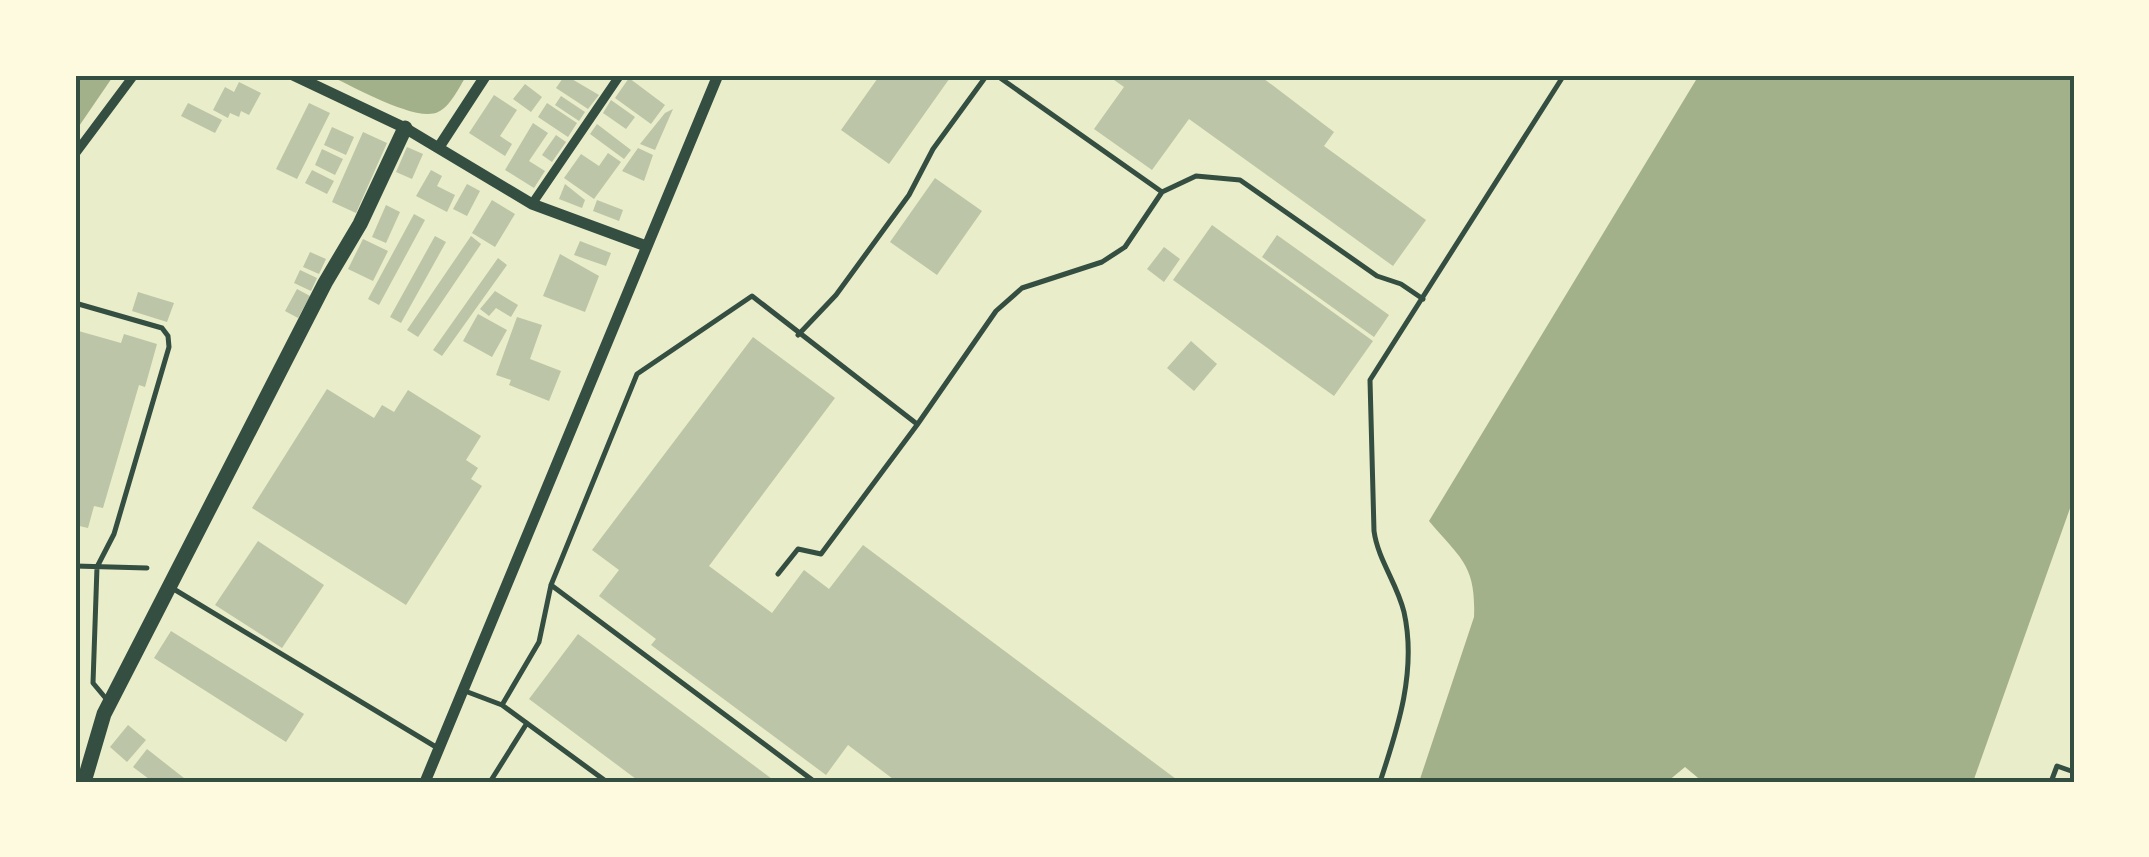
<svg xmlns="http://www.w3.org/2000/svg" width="2149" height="857" viewBox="0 0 2149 857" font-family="'DejaVu Sans',sans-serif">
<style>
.water{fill:#a3b18a}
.building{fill:#bcc5a7}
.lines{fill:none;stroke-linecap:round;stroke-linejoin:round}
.service{stroke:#344e41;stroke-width:5}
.minor{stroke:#344e41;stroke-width:9}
.tertiary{stroke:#344e41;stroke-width:11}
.trunk{stroke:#344e41;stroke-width:15}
.neatline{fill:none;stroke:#344e41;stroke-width:4}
</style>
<rect width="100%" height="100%" fill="#e9edc9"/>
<path class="water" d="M75,75h39l-39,57z
M328,75h139c-8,12 -16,31 -29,37 -22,11 -87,-27 -110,-37z
M1699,75h375v422l-101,285h-270l-18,-15 -18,15h-248l55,-165c2,-52 -13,-58 -45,-96z"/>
<path class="building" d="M565,75l34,20 -11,14 -32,-21z
M880,75h72l-63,89 -48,-34z
M1107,75h152l75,57 -10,14 102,74 -33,46 -204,-147 -37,51 -58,-41 30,-42z
M629,78l36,27 -14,19 -36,-26z
M239,82l22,11 -12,22 -8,-4 -2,6 -9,-4 -2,5 -15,-8 12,-23 9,5z
M525,84l17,13 -11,15 -18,-13z
M494,95l23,15 -17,26 12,8 -7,12 -36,-23z
M561,96l24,16 -6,9 -24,-16z
M611,100l24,17 -9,12 -23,-16z
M188,103l34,17 -7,13 -34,-17z
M309,103l21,10 -33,66 -21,-10z
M547,103l30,20 -9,14 -30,-20z
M673,109l-18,41 -15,-6 25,-31z
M533,123l15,10 -19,28 16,10 -11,17 -29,-18z
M597,124l34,26 -7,9 -34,-25z
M332,127l22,10 -8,18 -22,-10z
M363,132l24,11 -31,70 -24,-11z
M556,135l10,7 -14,20 -10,-7z
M407,147l16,7 -11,25 -16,-7z
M638,148l15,7 -9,26 -22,-10z
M322,149l21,10 -8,16 -20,-10z
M608,153l13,9 -27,37 -30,-21 17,-24 18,12z
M312,170l22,11 -7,13 -22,-11z
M431,170l11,6 -5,10 18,9 -8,17 -31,-16z
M935,178l47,33 -45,64 -47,-33z
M467,184l13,7 -13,25 -14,-7z
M565,184l20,16 -3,8 -23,-9z
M492,200l23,14 -20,33 -23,-14z
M597,200l26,10 -4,11 -26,-10z
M386,205l14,7 -14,31 -14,-6z
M414,214l11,6 -46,85 -11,-6z
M1212,225l161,116 -39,55 -161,-116z
M1277,235l112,80 -15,22 -112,-80z
M435,236l11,6 -45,81 -11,-6z
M471,236l10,8 -63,93 -11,-7z
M363,239l25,12 -15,30 -25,-12z
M580,241l31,12 -5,13 -32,-11z
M1164,247l16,12 -16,23 -17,-13z
M310,252l16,7 -7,15 -16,-7z
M560,254l39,22 -14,36 -42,-16z
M498,258l9,7 -65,91 -9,-6z
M300,270l17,8 -6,13 -17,-8z
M297,289l13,7 -12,22 -13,-7z
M495,291l23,14 -7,12 -15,-9 -7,8 -9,-7z
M138,292l36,11 -7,19 -35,-11z
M478,314l29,16 -15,27 -29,-16z
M517,317l25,8 -12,34 31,12 -12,30 -40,-16 2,-5 -15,-5z
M75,330l46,13 3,-9 33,10 -12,43 -6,-2 -36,123 -9,-2 -6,22 -13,-3z
M753,337l82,61 -126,168 63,47 32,-43 25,19 34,-44 317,237h-283l-49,-37 -22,30 -175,-130 5,-6 -57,-43 20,-26 -27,-20z
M1191,341l26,23 -23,27 -27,-23z
M327,389l47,29 8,-13 12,7 14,-22 73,46 -15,24 12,8 -7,11 11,7 -76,119 -154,-97z
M258,541l66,44 -42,63 -67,-43z
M171,631l133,83 -18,28 -132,-84z
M578,634l198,148h-136l-111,-83z
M128,725l18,15 -19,22 -17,-15z
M147,749l42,33h-36l-20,-15z"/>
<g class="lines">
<path class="service" d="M996,75l166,117
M75,303l87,25 6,8 1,11 -55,187 -17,33 -4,116 15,18
M798,335l38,-40 73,-100 24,-46 54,-74
M75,566l72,2
M778,574l20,-25 23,5 96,-129 79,-114 26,-23 80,-26 23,-15 37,-55 34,-16 44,4 137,96 24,8 22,15
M551,585l264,197
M172,588l264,159
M465,691l37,14 105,77
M502,705l37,-63 12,-57 86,-211 115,-78 165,128
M490,782l37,-59
M1380,782c18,-54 37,-112 24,-170 -7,-29 -26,-52 -30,-81l-4,-151 194,-305
M2051,782l6,-16 17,6"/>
<path class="minor" d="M75,154l59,-79
M532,204l88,-129"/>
<path class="tertiary" d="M293,75l112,53 127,76 114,42
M439,147l47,-72
M425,782l293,-707"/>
<path class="trunk" d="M84,782l20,-68 221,-431 35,-59 45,-96"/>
</g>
<rect width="2149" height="857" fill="none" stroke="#fefae0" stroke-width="155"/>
<rect x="78" y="78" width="1994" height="702" class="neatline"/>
</svg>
